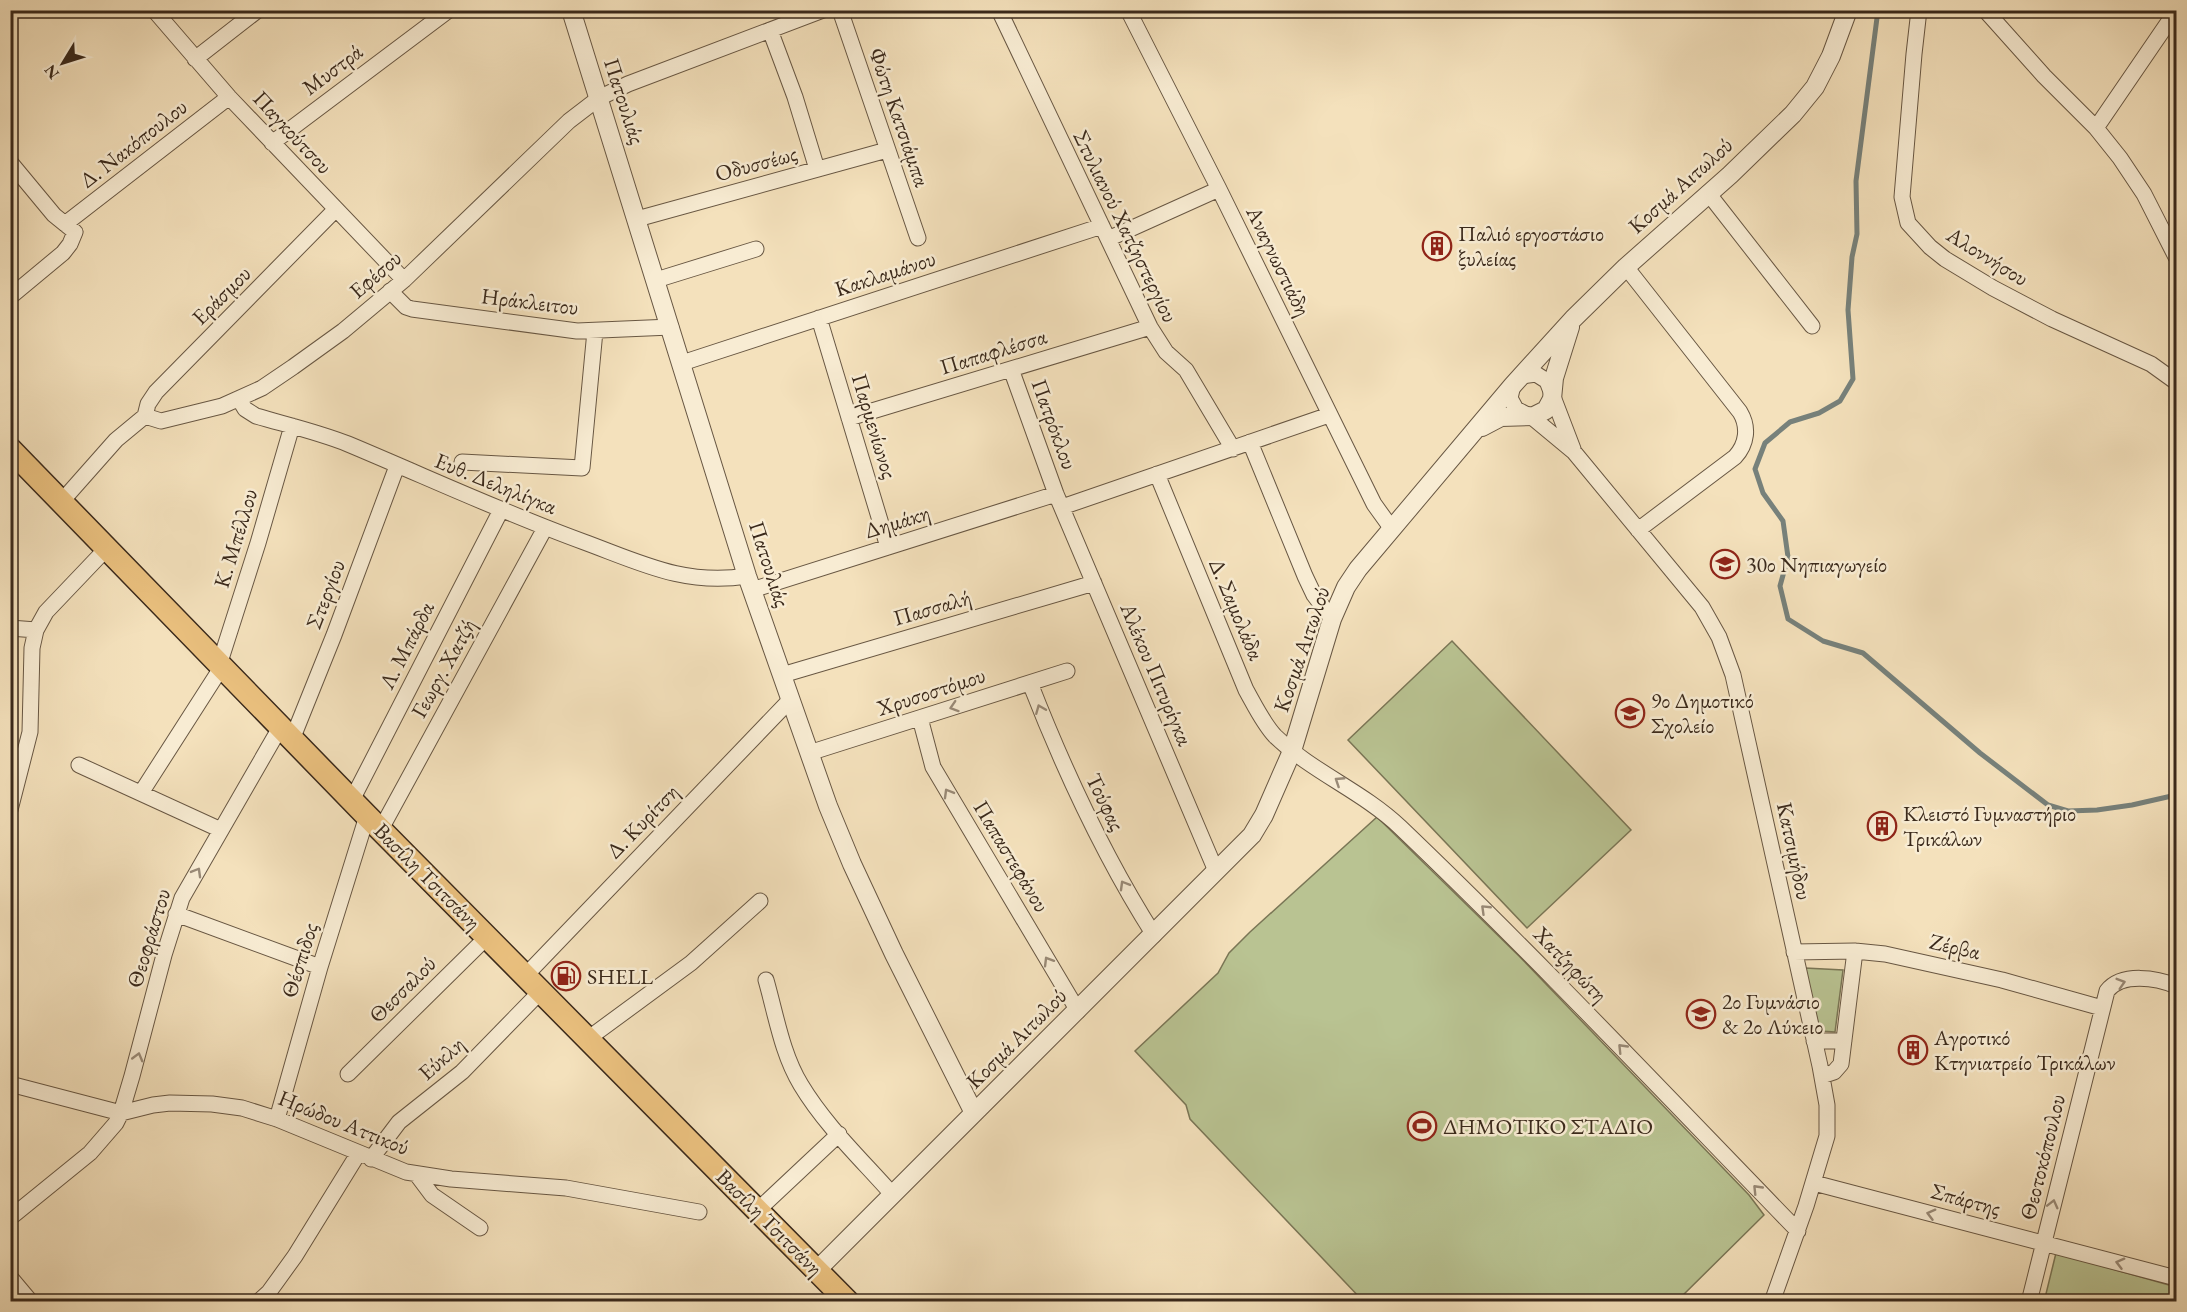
<svg xmlns="http://www.w3.org/2000/svg" width="2187" height="1312" viewBox="0 0 2187 1312" font-family="'EB Garamond',serif">
<style>
.green{fill:#b9c392;stroke:#7a7656;stroke-width:1.5}
.lines{fill:none;stroke-linecap:round;stroke-linejoin:round}
.stream{stroke:#77817b;stroke-width:5}
.minor-casing{stroke:#685743;stroke-width:17}
.tertiary-casing{stroke:#685743;stroke-width:20}
.primary-casing{stroke:#3a291b;stroke-width:25}
.minor{stroke:#f8ecd3;stroke-width:15}
.tertiary{stroke:#f8ecd3;stroke-width:18}
.primary{stroke:#eac07e;stroke-width:22}
.oneway{stroke:#998a77}
.labels{text-anchor:middle;stroke-width:5;stroke-linejoin:round;paint-order:stroke}
.street-label{font-size:22px;fill:#3a291b;stroke:#f8ecd3}
.poi-label{font-size:22px;fill:#3a291b;stroke:#f8ecd3;text-anchor:start}
</style>
<rect width="100%" height="100%" fill="#f4e1bc"/>
<filter id="stains"><feTurbulence type="fractalNoise" baseFrequency=".00333" numOctaves="4"/><feColorMatrix values="0 0 0 0 .2 0 0 0 0 .09 0 0 0 0 .02 0 0 0 .5 -.17"/></filter>
<radialGradient id="worn" r=".72"><stop offset=".6" stop-color="#630" stop-opacity="0"/><stop offset="1" stop-color="#630" stop-opacity=".3"/></radialGradient>
<path class="green" d="M1452,641l179,189 -104,98 -179,-188z
M1377,817l142,139 230,239 15,20 -87,86h-314l-173,-182 -4,-14 -51,-54 83,-78 11,-20 21,-21z
M1805,968l38,2 -8,62 -15,-1z
M2056,1253l120,34 -1,14 -131,1z"/>
<g class="lines">
<path class="stream" d="M1878,10l-22,171 1,53 -5,23 -4,53 5,69 -13,22 -21,12 -29,9 -25,21 -10,26 8,24 20,28 5,36 -8,29 8,33 35,22 40,12 117,100 68,52 20,6 29,-1 35,-5 44,-10"/>
<g class="minor-casing">
<path id="minor" d="M154,10l75,87 175,183
M840,10l78,228
M999,10l151,317 16,25 20,18 47,79
M1128,10l91,179 155,315 18,25
M1919,10l-5,44 -12,143 6,26 22,24 15,12 48,29 59,31 99,45 25,18
M1985,10l59,66 52,52 24,30 24,36 32,63
M770,30l25,67 22,72
M195,59l63,-49
M2096,128l80,-117
M272,143l177,-133
M10,162l44,53 21,17 -5,12 -7,9 -53,44
M1708,193l104,133
M637,219l250,-69
M65,224l164,-127
M1108,239l111,-50
M1626,267l114,145c9,15 7,32 -5,45l-97,73
M656,280l100,-31
M390,291l16,16 6,2 165,22 94,-4
M819,318l69,229
M682,363l420,-137
M1011,369l45,125 160,377
M1522,376l14,-2 11,7 26,68
M1513,385l-3,13 6,11 17,9 41,34 128,155 17,30 14,38 87,391 7,39v31l-21,70 -34,96
M239,399l6,10 11,7c31,9 62,16 92,28 79,33 156,69 236,98 57,21 101,44 163,34
M145,416l16,5 61,-15 40,-18 31,-21 50,-36 61,-51 165,-159 30,-23 29,-14 195,-74
M145,416l3,-12 8,-12 179,-182
M849,418l301,-91
M1250,442l55,134 9,19 18,24
M462,462l120,6 13,-137
M1157,474l89,216c9,16 17,33 29,46 37,36 87,55 125,91 136,130 266,268 398,404
M62,501l54,-61 29,-24
M1062,507l267,-92
M752,590l304,-96
M10,628l26,2
M220,662l38,-119 34,-117
M782,675l312,-92
M1030,683c34,87 73,172 124,252
M920,718l13,49 145,244
M293,737l41,-102 63,-169
M809,753l258,-82
M79,765l142,65
M141,793l82,-128
M352,800l149,-290
M10,810l20,-78 2,-84 4,-18 10,-18 61,-64
M381,829l164,-301
M176,914l144,53
M1794,952l61,-1 30,3 117,26 100,28
M526,975l265,-276
M766,980c10,35 16,74 35,105 24,40 60,74 91,109
M589,1038l102,-75 69,-62
M1814,1041h30
M348,1074l140,-138
M1822,1076l12,-4 7,-8 14,-113
M10,1084l111,29 32,-8 17,-2 42,1 30,4 35,11 129,53 45,7 115,9 133,24
M277,1119l43,-152 47,-151
M371,1159l28,-37 63,-50 80,-82
M417,1175l15,20 48,33
M1814,1183l362,95
M758,1210l81,-76
M10,1218l80,-65 26,-30 5,-10 11,-37 32,-121 18,-57 99,-172
M10,1277l21,25
M258,1302l11,-10 26,-36 63,-102
M2029,1302l78,-311c15,-19 50,-13 69,-5"/>
</g>
<g class="tertiary-casing">
<path id="tertiary" d="M571,10l176,566 81,230 24,58 42,90 80,159
M1482,427l19,-10 33,-1 12,-6 6,-11 2,-21 16,-51
M817,1270l435,-435 12,-20 28,-64 40,-132 14,-32 12,-18 155,-184 60,-66 53,-52 104,-92 63,-61 22,-27 16,-31 17,-46"/>
</g>
<g class="primary-casing">
<path id="primary" d="M10,449l357,367 481,486"/>
</g>
<use href="#minor" class="minor"/>
<use href="#tertiary" class="tertiary"/>
<use href="#primary" class="primary"/>
</g>
<defs><path id="oneway-chevron" d="M-2-3.5L2.5 0L-2 3.5" fill="none" stroke-width="1.6" stroke-linecap="round" stroke-linejoin="round" transform="scale(1.5)"/></defs>
<g class="oneway">
<use href="#oneway-chevron" transform="translate(954 707) rotate(162)"/>
<use href="#oneway-chevron" transform="translate(1040 709) rotate(-112)"/>
<use href="#oneway-chevron" transform="translate(1339 781) rotate(-147)"/>
<use href="#oneway-chevron" transform="translate(948 793) rotate(-120)"/>
<use href="#oneway-chevron" transform="translate(197 872) rotate(-60)"/>
<use href="#oneway-chevron" transform="translate(1124 885) rotate(-120)"/>
<use href="#oneway-chevron" transform="translate(1485 909) rotate(-136)"/>
<use href="#oneway-chevron" transform="translate(1048 961) rotate(-121)"/>
<use href="#oneway-chevron" transform="translate(2121 983) rotate(-17)"/>
<use href="#oneway-chevron" transform="translate(1622 1048) rotate(-134)"/>
<use href="#oneway-chevron" transform="translate(138 1057) rotate(-75)"/>
<use href="#oneway-chevron" transform="translate(1757 1189) rotate(-134)"/>
<use href="#oneway-chevron" transform="translate(2053 1204) rotate(-76)"/>
<use href="#oneway-chevron" transform="translate(1931 1214) rotate(-165)"/>
<use href="#oneway-chevron" transform="translate(2120 1263) rotate(-165)"/>
</g>
<defs>
<g id="building-ring" transform="scale(1.5)"><circle r="9.5" fill="#f8ecd3" stroke="#8f2418" stroke-width="1.5"/><path d="M-4-6H4V6H1V3H-1V6H-4ZM-2.5-4.3h1.7v1.8h-1.7ZM.8-4.3h1.7v1.8H.8ZM-2.5-1h1.7V.8h-1.7ZM.8-1h1.7V.8H.8Z" fill="#8f2418"/></g>
<g id="school-ring" transform="scale(1.5)"><circle r="9.5" fill="#f8ecd3" stroke="#8f2418" stroke-width="1.5"/><path d="M0-5L7-2L0 1L-7-2ZM-4 1L0 2.5L4 1V4Q0 6-4 4Z" fill="#8f2418"/></g>
<g id="fuel-ring" transform="scale(1.5)"><circle r="9.5" fill="#f8ecd3" stroke="#8f2418" stroke-width="1.5"/><path d="M-5.5-6h7V0h2V4h1.3V-2.5L3-4.5l.8-.8L6-3V5H2.5V1h-1V6h-7ZM-4.2-4.7v3.2H.2V-4.7Z" fill="#8f2418"/></g>
<g id="stadium-ring" transform="scale(1.5)"><circle r="9.5" fill="#f8ecd3" stroke="#8f2418" stroke-width="1.5"/><path d="M0-5a6.5 5 0 1 0 0 10a6.5 5 0 1 0 0-10ZM-3.5-1.8h7v3.6h-7Z" fill="#8f2418"/></g>
</defs>
<g fill-rule="evenodd">
<use href="#building-ring" x="1437" y="246"/>
<use href="#school-ring" x="1725" y="564"/>
<use href="#school-ring" x="1630" y="713"/>
<use href="#building-ring" x="1882" y="826"/>
<use href="#fuel-ring" x="566" y="976"/>
<use href="#school-ring" x="1701" y="1014"/>
<use href="#building-ring" x="1913" y="1050"/>
<use href="#stadium-ring" x="1422" y="1126"/>
</g>
<g class="labels">
<g class="street-label">
<text transform="translate(332 69) rotate(-37)" y="8">Μυστρά</text>
<text transform="translate(625 101) rotate(72)" y="8">Πατουλιάς</text>
<text transform="translate(900 117) rotate(71)" y="8">Φώτη Κατσιάμπα</text>
<text transform="translate(293 132) rotate(47)" y="8">Παγκούτσου</text>
<text transform="translate(133 143) rotate(-38)" y="8">Δ. Νακόπουλου</text>
<text transform="translate(756 163) rotate(-15)" y="8">Οδυσσέως</text>
<text transform="translate(1680 185) rotate(-42)" y="8">Κοσμά Αιτωλού</text>
<text transform="translate(1126 226) rotate(64)" y="8">Στυλιανού Χατζηστεργίου</text>
<text transform="translate(1988 256) rotate(32)" y="8">Αλοννήσου</text>
<text transform="translate(1279 261) rotate(64)" y="8">Αναγνωστιάδη</text>
<text transform="translate(885 273) rotate(-18)" y="8">Κακλαμάνου</text>
<text transform="translate(375 274) rotate(-41)" y="8">Εφέσου</text>
<text transform="translate(221 295) rotate(-45)" y="8">Εράσμου</text>
<text transform="translate(530 301) rotate(7)" y="8">Ηράκλειτου</text>
<text transform="translate(993 351) rotate(-17)" y="8">Παπαφλέσσα</text>
<text transform="translate(1055 424) rotate(70)" y="8">Πατρόκλου</text>
<text transform="translate(875 426) rotate(73)" y="8">Παρμενίωνος</text>
<text transform="translate(496 483) rotate(22)" y="8">Ευθ. Δεληλίγκα</text>
<text transform="translate(897 521) rotate(-17)" y="8">Δημάκη</text>
<text transform="translate(235 538) rotate(-73)" y="8">Κ. Μπέλλου</text>
<text transform="translate(770 564) rotate(72)" y="8">Πατουλιάς</text>
<text transform="translate(325 594) rotate(-69)" y="8">Στεργίου</text>
<text transform="translate(932 607) rotate(-16)" y="8">Πασσαλή</text>
<text transform="translate(1237 609) rotate(67)" y="8">Δ. Σαμολάδα</text>
<text transform="translate(406 645) rotate(-63)" y="8">Λ. Μπάρδα</text>
<text transform="translate(1301 649) rotate(-71)" y="8">Κοσμά Αιτωλού</text>
<text transform="translate(443 668) rotate(-61)" y="8">Γεωργ. Χατζή</text>
<text transform="translate(1157 674) rotate(67)" y="8">Αλέκου Πιτυρίγκα</text>
<text transform="translate(931 691) rotate(-18)" y="8">Χρυσοστόμου</text>
<text transform="translate(1106 802) rotate(64)" y="8">Τούφας</text>
<text transform="translate(642 821) rotate(-46)" y="8">Δ. Κυρίτση</text>
<text transform="translate(1795 851) rotate(78)" y="8">Κατσιμήδου</text>
<text transform="translate(1012 856) rotate(59)" y="8">Παπαστεφάνου</text>
<text transform="translate(428 876) rotate(45)" y="8">Βασίλη Τσιτσάνη</text>
<text transform="translate(148 938) rotate(-73)" y="8">Θεοφράστου</text>
<text transform="translate(1955 946) rotate(13)" y="8">Ζέρβα</text>
<text transform="translate(299 960) rotate(-73)" y="8">Θέσπιδος</text>
<text transform="translate(1571 964) rotate(46)" y="8">Χατζηφώτη</text>
<text transform="translate(402 989) rotate(-45)" y="8">Θεσσαλού</text>
<text transform="translate(1016 1038) rotate(-45)" y="8">Κοσμά Αιτωλού</text>
<text transform="translate(441 1058) rotate(-42)" y="8">Εύκλη</text>
<text transform="translate(344 1122) rotate(22)" y="8">Ηρώδου Αττικού</text>
<text transform="translate(2042 1157) rotate(-76)" y="8">Θεοτοκόπουλου</text>
<text transform="translate(1966 1199) rotate(15)" y="8">Σπάρτης</text>
<text transform="translate(770 1222) rotate(45)" y="8">Βασίλη Τσιτσάνη</text>
</g>
<g class="poi-label">
<text x="1458" y="241">Παλιό εργοστάσιο<tspan x="1458" dy="25">ξυλείας</tspan></text>
<text x="1746" y="572">30ο Νηπιαγωγείο</text>
<text x="1651" y="708">9ο Δημοτικό<tspan x="1651" dy="25">Σχολείο</tspan></text>
<text x="1903" y="821">Κλειστό Γυμναστήριο<tspan x="1903" dy="25">Τρικάλων</tspan></text>
<text x="587" y="984">SHELL</text>
<text x="1722" y="1009">2ο Γυμνάσιο<tspan x="1722" dy="25">&amp; 2ο Λύκειο</tspan></text>
<text x="1934" y="1045">Αγροτικό<tspan x="1934" dy="25">Κτηνιατρείο Τρικάλων</tspan></text>
<text x="1443" y="1134">ΔΗΜΟΤΙΚΟ ΣΤΑΔΙΟ</text>
</g>
</g>
<rect width="2187" height="1312" fill="none" stroke="#f4e1bc" stroke-width="36"/>
<rect x="12" y="12" width="2163" height="1288" fill="none" stroke="#3a291b" stroke-width="3"/>
<rect x="18" y="18" width="2151" height="1276" fill="none" stroke="#3a291b" stroke-width="1.5"/>
<g transform="translate(63 63) rotate(232)" stroke="#f8ecd3" stroke-width="4.5" paint-order="stroke">
<path d="M0-4.5L10 22L0 15L-10 22Z" fill="#3a291b"/>
<text y="-9" font-size="16" font-weight="bold" text-anchor="middle" fill="#3a291b">N</text>
</g>
<rect width="100%" height="100%" filter="url(#stains)"/>
<rect width="100%" height="100%" fill="url(#worn)"/>
</svg>
